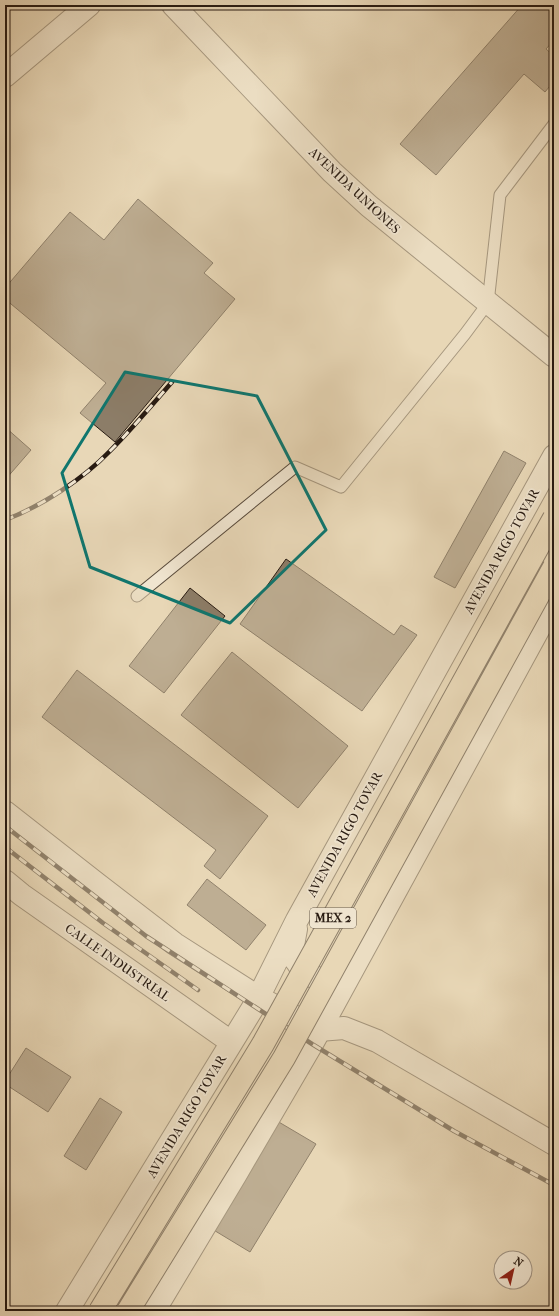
<svg xmlns="http://www.w3.org/2000/svg" width="559" height="1316" viewBox="0 0 559 1316" font-family="'IM FELL French Canon',serif">
<style>
.building{fill:#8c7d68;stroke:#281b12}
.lines{fill:none;stroke-linecap:round;stroke-linejoin:round}
.service-casing{stroke:#584a3b;stroke-width:13}
.minor-casing{stroke:#584a3b;stroke-width:24}
.tertiary-casing{stroke:#584a3b;stroke-width:24}
.service{stroke:#f0e5d0;stroke-width:11}
.minor{stroke:#f0e5d0;stroke-width:22}
.tertiary{stroke:#f0e5d0;stroke-width:22}
.rail-casing{stroke:#281b12;stroke-width:4.5}
.rail{stroke:#f0e5d0;stroke-width:3;stroke-dasharray:9;stroke-linecap:butt}
.trunk-bridge-casing{stroke:#281b12;stroke-width:24;stroke-linecap:butt}
.trunk-bridge{stroke:#e8d7b7;stroke-width:22}
.marked{fill:none;stroke:#0f766e;stroke-width:3;stroke-linejoin:round}
.labels{text-anchor:middle;stroke-width:3.5;stroke-linejoin:round;paint-order:stroke}
.shield{fill:#f0e5d0;stroke:#64584b;stroke-width:1}
.shield-label{font-size:12px;font-weight:bold;fill:#281b12}
.street-label{font-size:13px;fill:#281b12;stroke:#f0e5d0}
</style>
<rect width="100%" height="100%" fill="#e8d7b7"/>
<filter id="stains"><feTurbulence type="fractalNoise" baseFrequency=".005" numOctaves="4"/><feColorMatrix values="0 0 0 0 .2 0 0 0 0 .09 0 0 0 0 .02 0 0 0 .5 -.17"/></filter>
<radialGradient id="worn" r=".72"><stop offset=".6" stop-color="#630" stop-opacity="0"/><stop offset="1" stop-color="#630" stop-opacity=".3"/></radialGradient>
<path class="building" d="M522,5h32v35l-8,9 8,7v25l-9,11 -21,-18 -88,101 -36,-31z
M138,199l75,64 -9,10 31,26 -120,143 -35,-29 26,-30 -101,-84v-11l65,-76 34,28z
M5,427l26,23 -26,30z
M504,451l22,12 -71,125 -21,-11z
M286,559l108,76 7,-10 16,10 -55,76 -122,-87z
M190,588l35,28 -61,77 -35,-27z
M232,652l116,94 -50,62 -117,-93z
M77,670l191,146 -48,63 -16,-13 12,-16 -174,-133z
M207,879l59,46 -20,25 -59,-45z
M26,1048l45,29 -23,35 -43,-28v-3z
M100,1098l22,14 -36,58 -22,-14z
M272,1118l44,26 -66,108 -43,-26z"/>
<g class="lines">
<g class="service-casing">
<path id="service" d="M137,596l158,-129 46,20 124,-153 23,-31 12,-108 54,-71"/>
</g>
<g class="minor-casing">
<path id="minor" d="M5,76l84,-71
M5,812l92,72 78,60 83,53 61,33 25,-2 33,13 177,103
M5,881l17,14 209,147"/>
</g>
<g class="tertiary-casing">
<path id="tertiary" d="M173,5l159,167 37,34 185,150
M296,929c-1,7 -4,17 -3,25 0,2 2,6 4,8 8,15 24,19 40,18l5,-6
M67,1311l187,-305 43,-86 257,-464
M154,1311l82,-137 76,-130 242,-443"/>
</g>
<use href="#service" class="service"/>
<use href="#minor" class="minor"/>
<use href="#tertiary" class="tertiary"/>
<g class="rail-casing">
<path id="rail" d="M5,520c37,-14 78,-41 105,-69 22,-22 42,-46 62,-69
M5,826l141,110 166,108 142,87 100,54
M5,847l98,76 95,67"/>
</g>
<use href="#rail" class="rail"/>
<g class="trunk-bridge-casing">
<path id="trunk-bridge" d="M100,1311l163,-267 291,-526
M128,1311l156,-253 270,-491"/>
</g>
<use href="#trunk-bridge" class="trunk-bridge"/>
</g>
<path d="M0 0H559V1316H0ZM125,372l132,24 69,134 -96,93 -140,-56 -28,-94z" fill="#e8d7b7" fill-opacity=".55" fill-rule="evenodd"/>
<path class="marked" d="M125,372l132,24 69,134 -96,93 -140,-56 -28,-94z"/>
<g class="labels">
<rect class="shield" x="310" y="908" width="46" height="20" rx="3"/>
<g class="shield-label">
<text x="333" y="922">MEX 2</text>
</g>
<g class="street-label">
<text transform="translate(355 190) rotate(43)" y="5">AVENIDA UNIONES</text>
<text transform="translate(501 551) rotate(-61)" y="5">AVENIDA RIGO TOVAR</text>
<text transform="translate(344 834) rotate(-61)" y="5">AVENIDA RIGO TOVAR</text>
<text transform="translate(118 962) rotate(35)" y="5">CALLE INDUSTRIAL</text>
<text transform="translate(186 1116) rotate(-59)" y="5">AVENIDA RIGO TOVAR</text>
</g>
</g>
<rect width="559" height="1316" fill="none" stroke="#e8d7b7" stroke-width="20"/>
<rect x="6" y="6" width="547" height="1304" fill="none" stroke="#281b12" stroke-width="2"/>
<rect x="10" y="10" width="539" height="1296" fill="none" stroke="#281b12"/>
<g transform="translate(513 1270) rotate(34)"><circle r="19" fill="#f0e5d0" stroke="#a09484"/>
<path d="M0-3L7 15L0 10L-7 15Z" fill="#8f2418"/>
<text y="-6" font-size="11" font-weight="bold" text-anchor="middle" fill="#281b12">N</text>
</g>
<rect width="100%" height="100%" filter="url(#stains)"/>
<rect width="100%" height="100%" fill="url(#worn)"/>
</svg>
